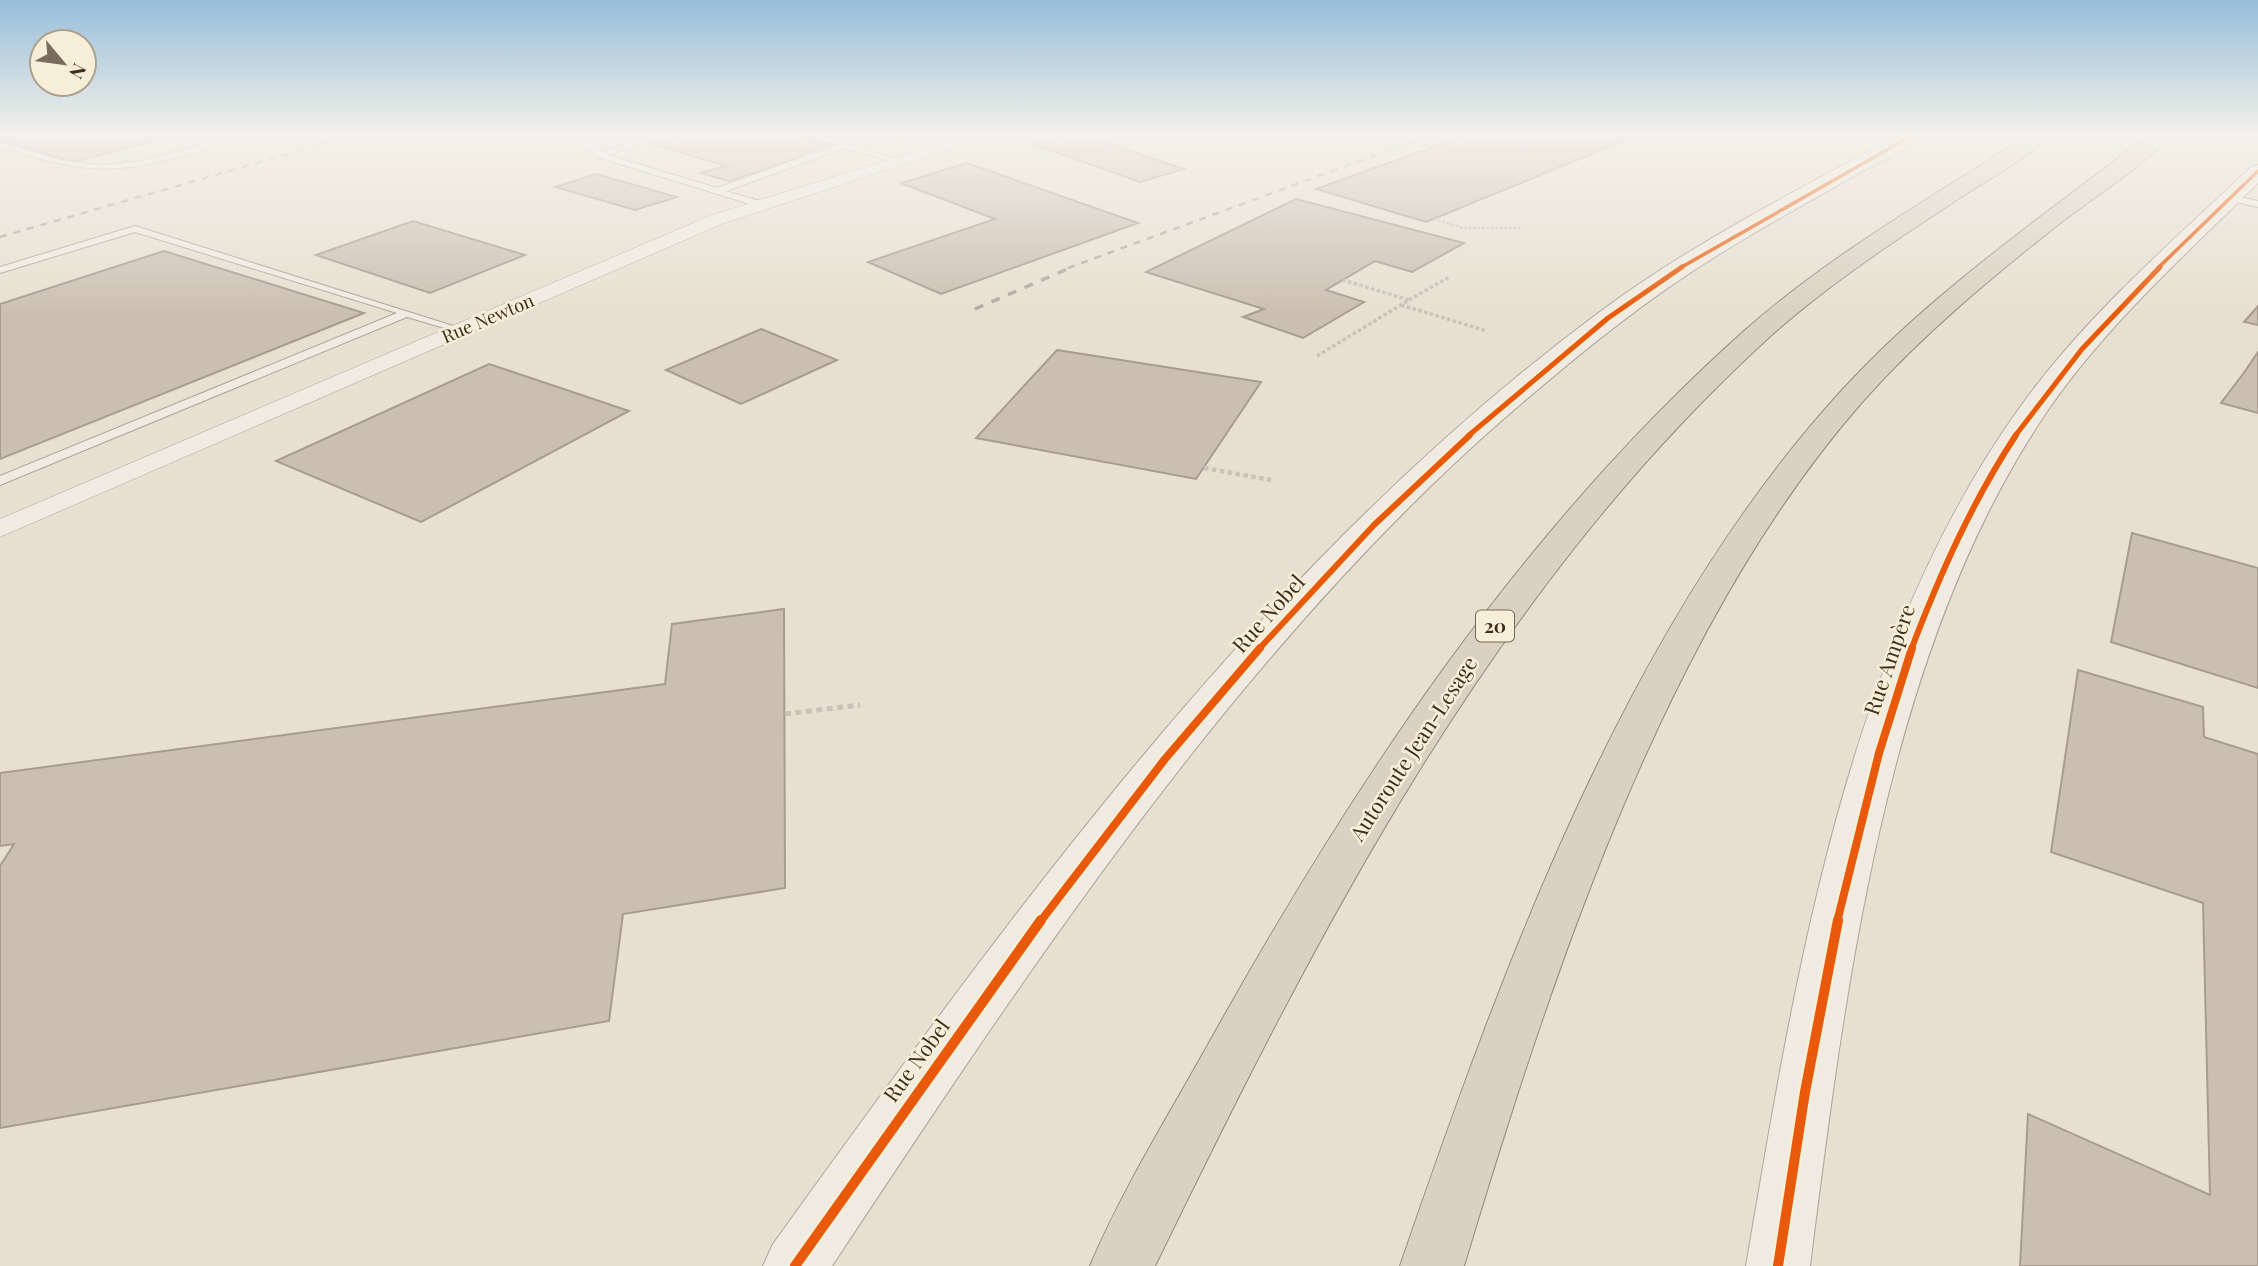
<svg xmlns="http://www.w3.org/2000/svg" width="2258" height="1266" viewBox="0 0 2258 1266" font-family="'Playfair Display',serif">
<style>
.building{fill:#cbbfb2;stroke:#a89c90;stroke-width:2}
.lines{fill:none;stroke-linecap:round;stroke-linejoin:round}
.service-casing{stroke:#ada599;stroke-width:2}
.minor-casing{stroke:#ada599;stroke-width:1}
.tertiary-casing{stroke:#ada599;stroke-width:2}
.motorway-casing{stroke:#928b80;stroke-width:2}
.path-far3{stroke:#c8c2b9;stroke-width:2.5;stroke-dasharray:2.5 2;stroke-linecap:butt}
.path-far2{stroke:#c8c2b9;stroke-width:3.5;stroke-dasharray:3.5 2.5;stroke-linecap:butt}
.path-far1{stroke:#c8c2b9;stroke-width:4.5;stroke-dasharray:4.5 3.5;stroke-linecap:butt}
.path{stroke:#c8c2b9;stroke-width:5;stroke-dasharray:6 4.5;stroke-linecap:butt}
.service{fill:#efebe3;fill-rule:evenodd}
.minor{fill:#efebe3;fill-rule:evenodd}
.tertiary{fill:#efebe3;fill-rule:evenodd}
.motorway{fill:#dad1c2;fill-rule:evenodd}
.rail-far1{stroke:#afaaa2;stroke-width:2.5;stroke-dasharray:7 7;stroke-linecap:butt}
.rail{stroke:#afaaa2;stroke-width:3.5;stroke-dasharray:9 9;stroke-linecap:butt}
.cycleway-far4-casing{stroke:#f7eed8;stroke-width:6}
.cycleway-far3-casing{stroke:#f7eed8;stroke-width:9}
.cycleway-far2-casing{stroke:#f7eed8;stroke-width:10}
.cycleway-far1-casing{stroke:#f7eed8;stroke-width:12}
.cycleway-casing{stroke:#f7eed8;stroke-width:15}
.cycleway-far4{stroke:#e8590c;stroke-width:3.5}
.cycleway-far3{stroke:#e8590c;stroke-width:5}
.cycleway-far2{stroke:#e8590c;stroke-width:6}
.cycleway-far1{stroke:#e8590c;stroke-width:8}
.cycleway{stroke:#e8590c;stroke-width:10}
.labels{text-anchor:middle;stroke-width:5;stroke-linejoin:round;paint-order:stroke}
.far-street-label{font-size:18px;fill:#3d2e20;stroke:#f7eed8}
.shield{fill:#f7eed8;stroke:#756857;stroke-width:2}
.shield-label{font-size:19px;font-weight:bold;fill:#3d2e20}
.street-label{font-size:21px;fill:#3d2e20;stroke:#f7eed8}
</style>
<rect width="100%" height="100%" fill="#e7e0d1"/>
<path class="building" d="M0,135h163l7,2 -96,25 -74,-22z
M681,135h115l40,11 -107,35 -29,-8 26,-7 -74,-22z
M1065,135h19l100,34 -44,13 -107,-38z
M1466,135h172l-212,87 -110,-33z
M967,163l171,60 -197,71 -73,-32 127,-43 -94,-36z
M596,174l81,23 -42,13 -80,-23z
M1296,199l168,44 -52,29 -37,-11 -49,29 38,12 -61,36 -60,-21 21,-8 -118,-37z
M413,221l112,34 -95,38 -114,-38z
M164,251l200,62 -364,146v-155z
M2258,306v19l-14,-3z
M761,329l76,31 -96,44 -75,-34z
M1057,350l204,32 -65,97 -220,-41z
M2258,352v61l-37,-10 22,-29z
M489,364l140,47 -208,111 -145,-61z
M2132,533l126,35v120l-147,-46z
M784,609l1,279 -162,26 -14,107 -609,107v-262l14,-22 -14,2v-73l665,-89 7,-60z
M2078,670l125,37 1,30 54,17v512h-238l8,-152 182,81 -7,-292 -152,-51z"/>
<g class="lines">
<g class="service-casing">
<path id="service" d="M187,135h13l18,8c-13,9 -31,12 -46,16 -72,18 -103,9 -172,-12v-5l65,19 36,4 41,-4 65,-18z
M572,135h9l20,17 52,-17h13l-58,20 109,33 119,-43 -31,-10h14l83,26 -4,2 -54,-15 -118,43 40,12v4l-3,1 -166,-51z
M2231,195l27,6v6l-30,-7 -1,-2z
M135,226l331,104 -5,3 -54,-16 -407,168v-9l397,-163 -262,-81 -135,41v-6z"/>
</g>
<g class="minor-casing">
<path id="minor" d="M968,135h25l-269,88 -724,314v-18l712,-304z"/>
</g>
<g class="tertiary-casing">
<path id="tertiary" d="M1898,135h24c-16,16 -41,26 -61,37 -42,24 -84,47 -125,72 -85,50 -161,113 -236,178 -265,233 -474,551 -668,844h-69l10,-22c242,-335 492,-684 828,-933 93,-69 196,-120 297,-176z
M2258,165v18c-75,74 -157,147 -216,236 -157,236 -197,571 -232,847h-64c49,-287 100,-615 272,-856 65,-92 152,-166 233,-243z"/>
</g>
<g class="motorway-casing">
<path id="motorway" d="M2028,135h23c-24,25 -68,47 -97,67 -66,43 -132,87 -190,140 -276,254 -447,591 -609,924h-65c33,-78 79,-151 120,-225 145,-260 311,-511 534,-710 86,-76 188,-134 284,-196z
M2148,135h22c-27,32 -73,60 -107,86 -70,55 -139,112 -199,179 -201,228 -313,578 -400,866h-64c103,-299 226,-641 443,-877 90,-98 201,-173 305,-254z"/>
</g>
<path class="path-far3" d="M1434,219l29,9h58"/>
<path class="path-far2" d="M1409,300l42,-24
M1401,305l86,26
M1317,356l92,-56 -66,-20"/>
<path class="path-far1" d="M1204,468l67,12"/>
<path class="path" d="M785,714l75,-9"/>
<use href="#service" class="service"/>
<use href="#minor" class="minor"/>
<use href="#tertiary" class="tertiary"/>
<use href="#motorway" class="motorway"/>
<path class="rail-far1" d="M1421,147l33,-12
M0,237l354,-102
M1068,268l362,-133"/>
<path class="rail" d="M975,309l97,-42"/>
<g class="cycleway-far4-casing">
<path id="cycleway-far4" d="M1680,268l233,-133
M2158,268l100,-97"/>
</g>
<g class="cycleway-far3-casing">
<path id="cycleway-far3" d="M1468,436l140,-118 74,-51
M2015,436l67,-87 78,-82"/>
</g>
<g class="cycleway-far2-casing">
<path id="cycleway-far2" d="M1258,650l116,-125 96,-90
M1911,650c29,-76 61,-148 105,-215"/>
</g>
<g class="cycleway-far1-casing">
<path id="cycleway-far1" d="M1040,922l125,-163 95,-111
M1837,922l42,-169 33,-105"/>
</g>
<g class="cycleway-casing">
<path id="cycleway" d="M795,1266l246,-346
M1778,1266l27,-174 33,-172"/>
</g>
<use href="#cycleway-far4" class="cycleway-far4"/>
<use href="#cycleway-far3" class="cycleway-far3"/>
<use href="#cycleway-far2" class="cycleway-far2"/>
<use href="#cycleway-far1" class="cycleway-far1"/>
<use href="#cycleway" class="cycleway"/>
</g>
<linearGradient id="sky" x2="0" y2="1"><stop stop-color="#96bed9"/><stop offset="0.43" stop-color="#f4f1ea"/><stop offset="1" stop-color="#f4f1ea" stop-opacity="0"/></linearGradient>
<rect width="2258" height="313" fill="url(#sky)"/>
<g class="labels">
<g class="far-street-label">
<text transform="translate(488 319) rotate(-23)" y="6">Rue Newton</text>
</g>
<rect class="shield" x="1476" y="610.5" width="38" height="31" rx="5"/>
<g class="shield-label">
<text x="1495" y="633">20</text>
</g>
<g class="street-label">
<text transform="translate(1269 614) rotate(-48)" y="7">Rue Nobel</text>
<text transform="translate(1890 660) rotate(-71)" y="7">Rue Ampère</text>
<text transform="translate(1414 749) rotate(-57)" y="7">Autoroute Jean-Lesage</text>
<text transform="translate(917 1061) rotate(-54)" y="7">Rue Nobel</text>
</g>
</g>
<g transform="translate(63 63) rotate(119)"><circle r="33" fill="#f7eed8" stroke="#ada18e" stroke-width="2"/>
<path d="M0-5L12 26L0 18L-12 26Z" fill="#786c5e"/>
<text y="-10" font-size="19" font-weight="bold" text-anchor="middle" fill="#3d2e20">N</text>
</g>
</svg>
